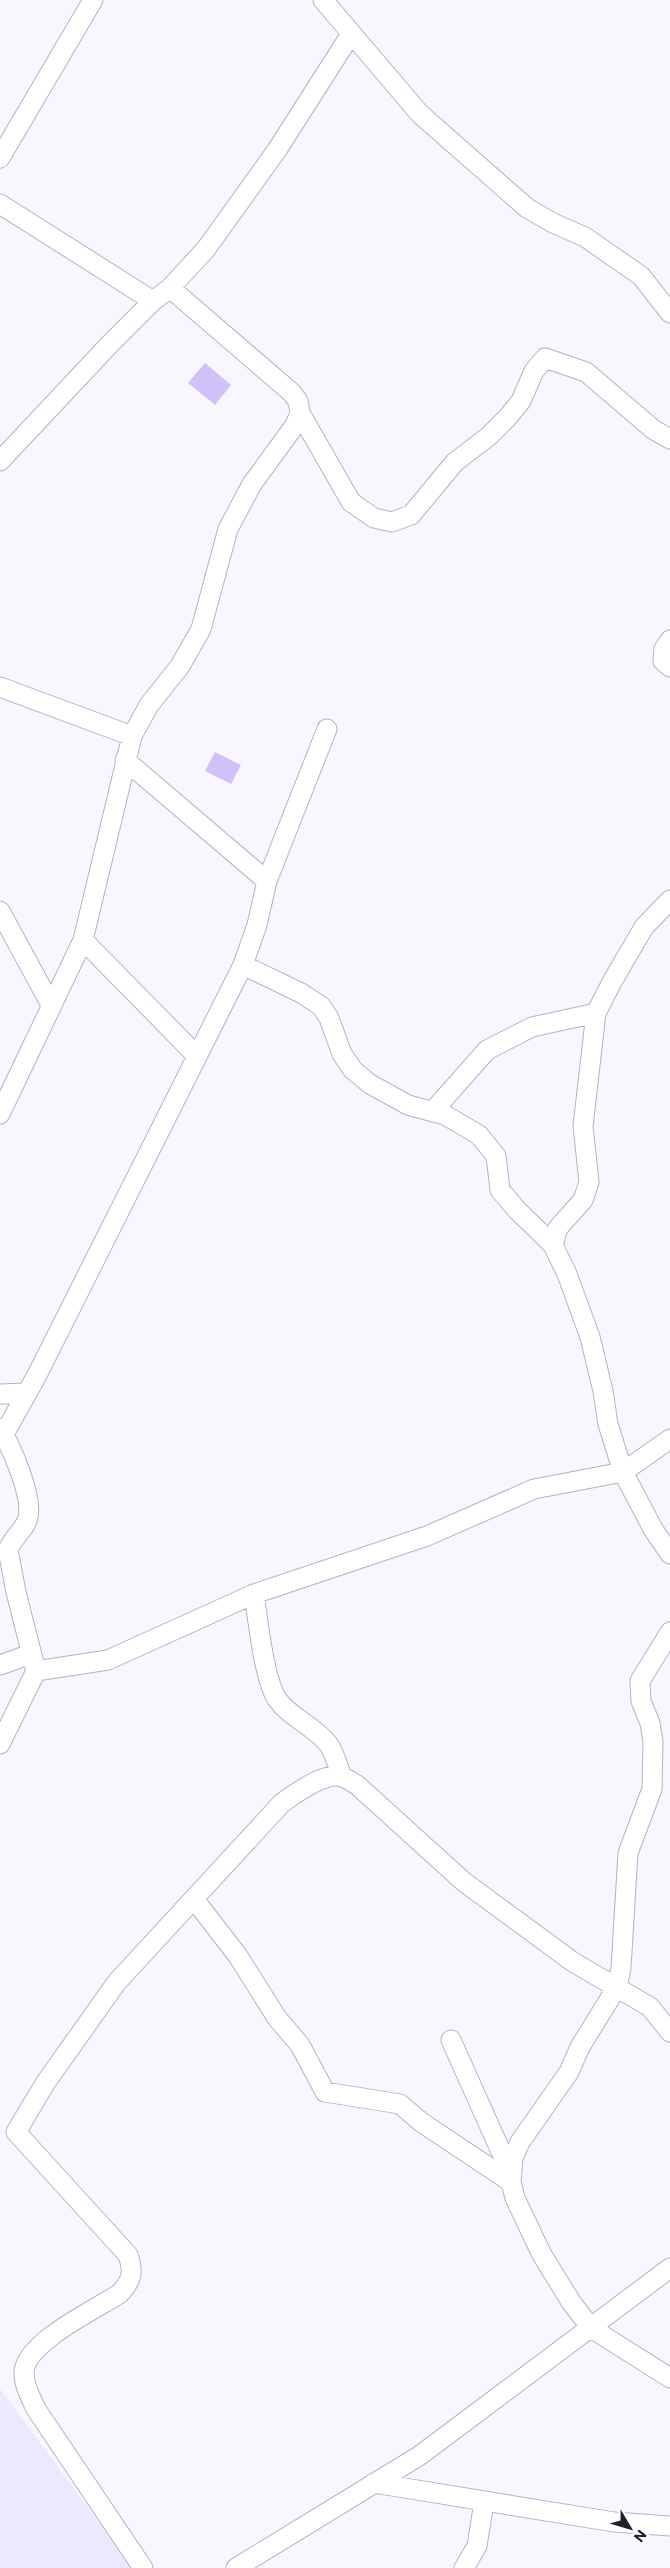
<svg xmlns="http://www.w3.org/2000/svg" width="670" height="2568" viewBox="0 0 670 2568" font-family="Commissioner,sans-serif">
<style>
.built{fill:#ede7ff}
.building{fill:#d0c1f8}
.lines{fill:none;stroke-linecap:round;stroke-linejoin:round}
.minor-casing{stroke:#b6b1c6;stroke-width:21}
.minor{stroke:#fff;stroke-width:19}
</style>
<rect width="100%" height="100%" fill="#f8f6ff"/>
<path class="built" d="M0,2389l133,179h-133z"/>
<path class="building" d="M205,363l26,22 -16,20 -27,-22z
M215,752l26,13 -10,19 -26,-13z"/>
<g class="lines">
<g class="minor-casing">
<path id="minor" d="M323,0l97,114 107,94 26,15 32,14 56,39 29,37
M0,158l93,-158
M0,204l153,97
M300,413l51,89 23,16 18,4 19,-7 44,-53 34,-26 18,-18 14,-17 13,-30 11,-13 41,14 68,58 16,9
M0,461l109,-116 44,-44 17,-13 36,-39 71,-99 74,-116
M670,640l-6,9 -1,12 7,6
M0,687l132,49
M125,760l142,121
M0,911l51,94
M83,940l114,116
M243,965l58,28 20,13 8,12 13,36 11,16 17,14 38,21 37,10 34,20 17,21 4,34 17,20 36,35 14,29 23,63 13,54 5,33 15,48 30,57 17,25
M433,1111l54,-61 45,-23 64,-14
M0,1114l83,-174 49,-204 17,-31 31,-39 21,-37 27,-100 24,-45 43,-59 5,-12 -2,-12 -7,-9 -121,-104
M553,1245l5,-17 25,-28 6,-18 -6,-56 13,-113 17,-33 31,-53 26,-27
M0,1394l27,-1
M0,1428c11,18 33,68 28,89 -2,12 -16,21 -20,33l8,42 20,79 -36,73
M4,1434l32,-57 207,-412 14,-40 10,-44 60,-152
M254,1594c4,26 10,85 23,105 13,19 38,27 52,46 6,9 9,22 13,32
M670,1632l-30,49 1,20 9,22 3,18 -1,48 -24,64 -7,115 -4,19 -37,60 -11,25 -49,70 -7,16 -2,24 4,16 26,55 30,49 20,26 79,50
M0,1665l31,-11
M36,1671l72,-11 146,-66 173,-58 107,-47 89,-17 47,-33
M194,1899l44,57 39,62 23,27 25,47 75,12 21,18 90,60
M451,2040l60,134
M374,2483l240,39 56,4
M143,2568l-107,-159c-5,-11 -12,-23 -12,-36 0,-30 72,-64 95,-79 13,-13 15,-22 9,-39l-112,-123 30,-50 71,-100 165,-179c14,-10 43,-32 61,-26 5,2 10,6 14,8l107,97 109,80 77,45 20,25
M236,2568l183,-112 251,-188
M464,2568l13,-22 7,-44"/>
</g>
<use href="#minor" class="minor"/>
</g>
<g transform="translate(630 2528) rotate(128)" stroke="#ffffff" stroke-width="4" paint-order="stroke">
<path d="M0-4L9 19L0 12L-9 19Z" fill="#222028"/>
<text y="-8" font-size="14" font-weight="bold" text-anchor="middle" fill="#222028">N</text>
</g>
</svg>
